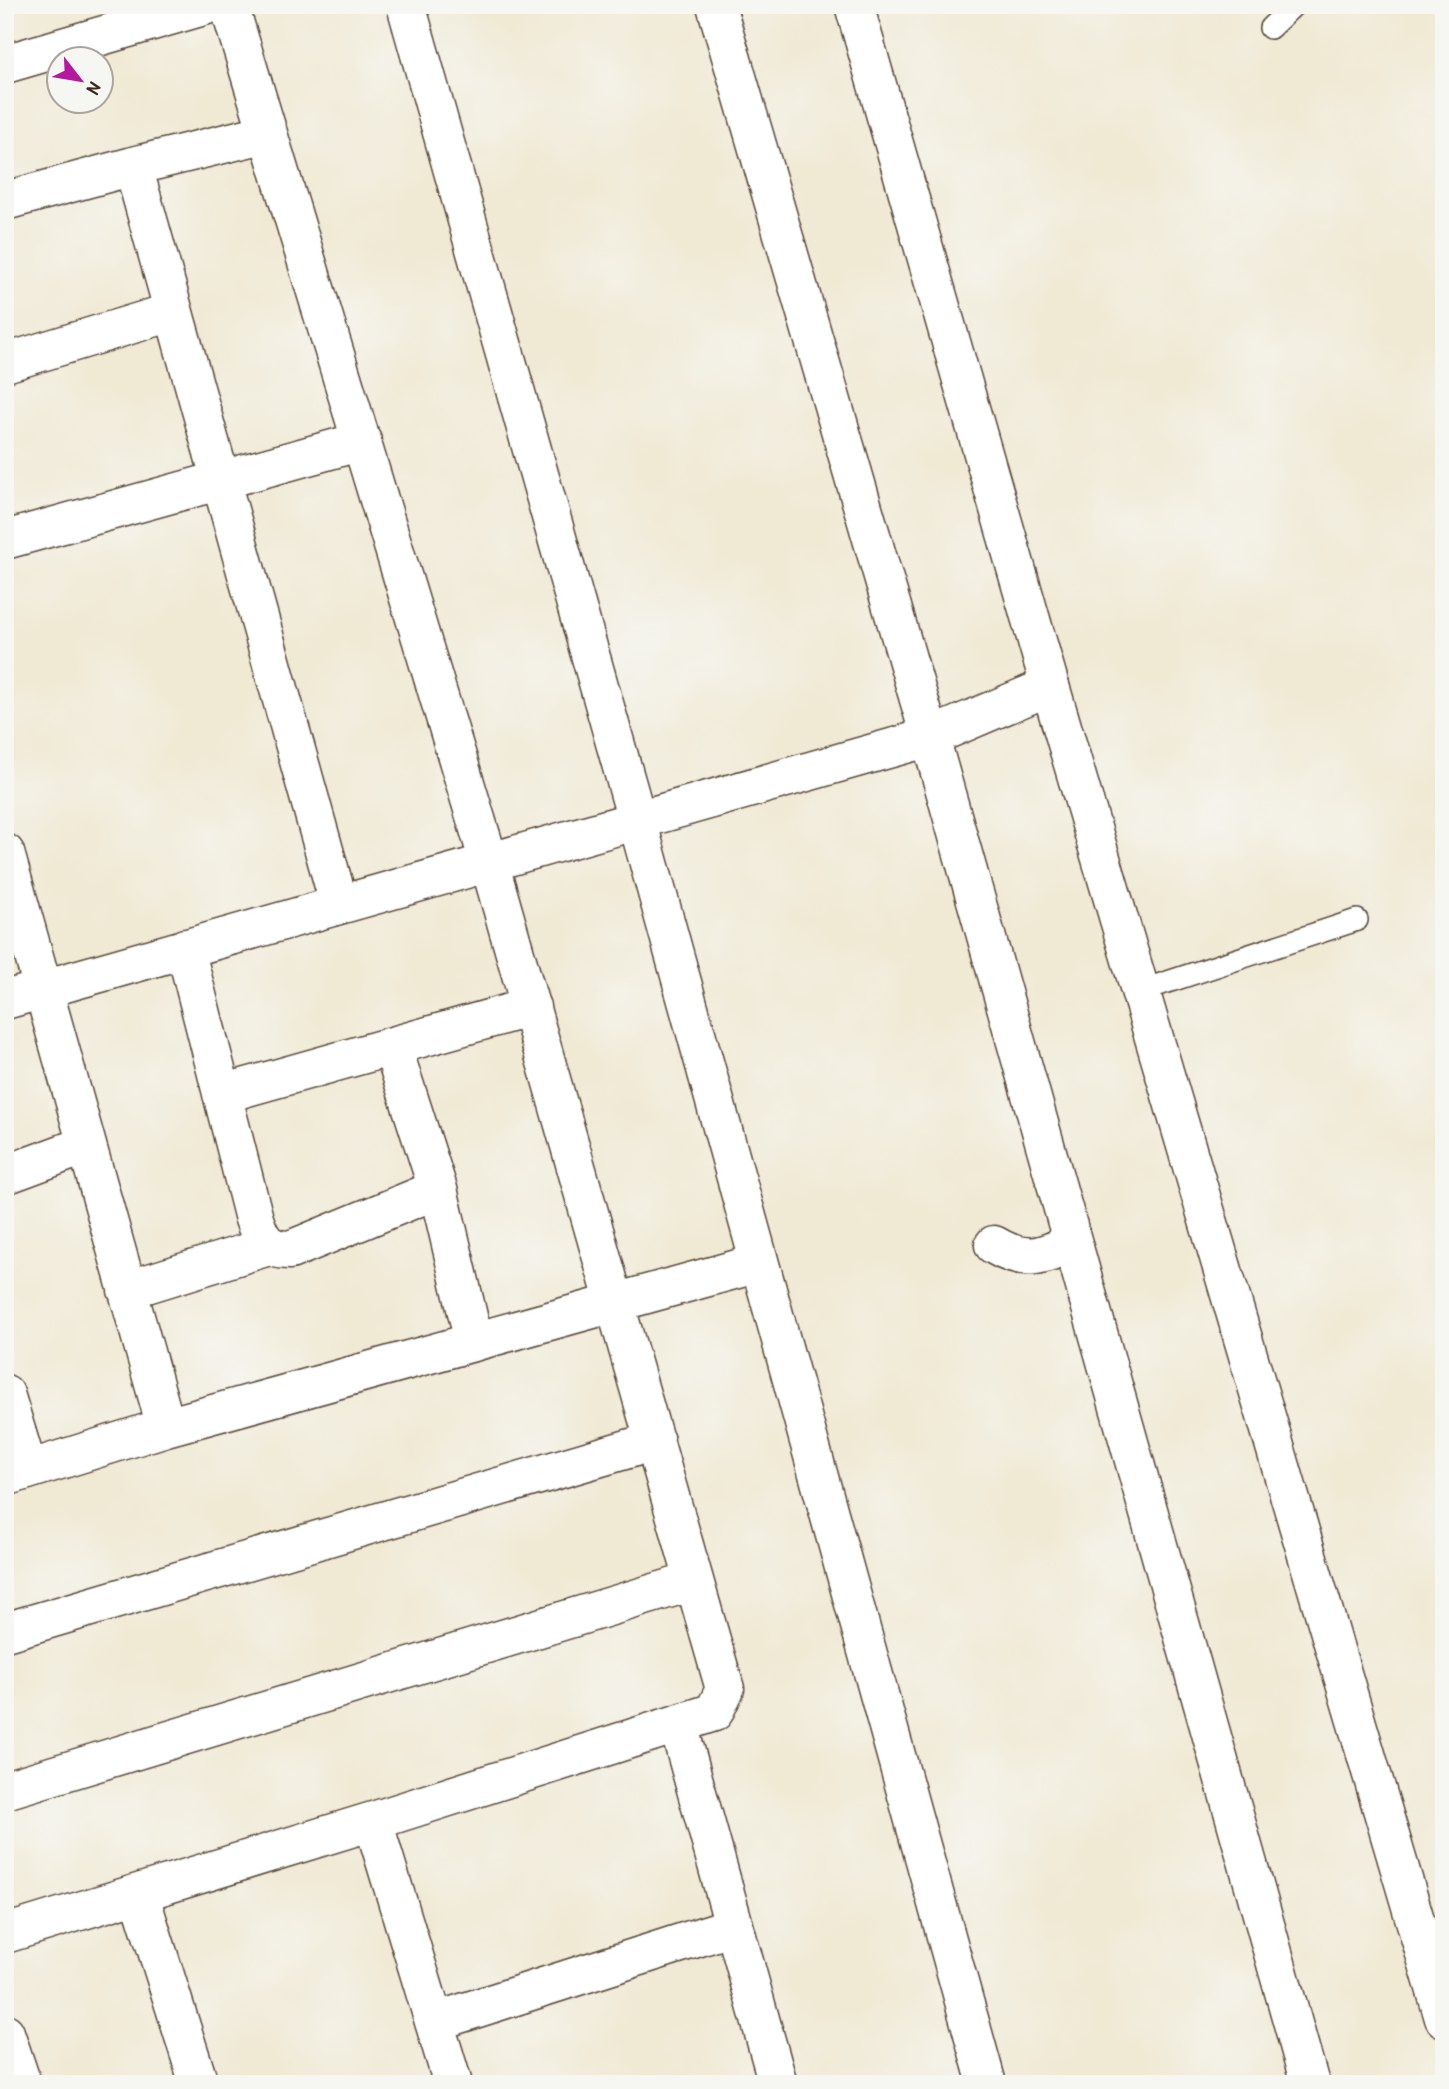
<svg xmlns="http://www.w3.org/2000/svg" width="1449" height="2089" viewBox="0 0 1449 2089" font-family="'Patrick Hand',sans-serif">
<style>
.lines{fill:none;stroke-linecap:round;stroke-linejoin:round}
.lane-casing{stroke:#564739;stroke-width:24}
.street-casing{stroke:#564739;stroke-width:41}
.secondary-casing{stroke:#564739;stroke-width:41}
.lane{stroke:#fff;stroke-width:21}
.street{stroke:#fff;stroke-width:38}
.secondary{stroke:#fff;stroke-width:38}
</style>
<rect width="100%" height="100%" fill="#f6f6f2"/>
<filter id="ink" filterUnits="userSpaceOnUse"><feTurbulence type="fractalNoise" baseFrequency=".0143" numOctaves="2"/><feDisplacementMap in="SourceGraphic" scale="14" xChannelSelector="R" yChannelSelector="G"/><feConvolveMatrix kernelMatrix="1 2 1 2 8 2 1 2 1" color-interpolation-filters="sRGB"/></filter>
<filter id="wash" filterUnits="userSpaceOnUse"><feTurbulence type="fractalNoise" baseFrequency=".00686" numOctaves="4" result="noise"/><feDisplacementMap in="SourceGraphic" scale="28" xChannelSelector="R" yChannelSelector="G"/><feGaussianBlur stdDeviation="1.57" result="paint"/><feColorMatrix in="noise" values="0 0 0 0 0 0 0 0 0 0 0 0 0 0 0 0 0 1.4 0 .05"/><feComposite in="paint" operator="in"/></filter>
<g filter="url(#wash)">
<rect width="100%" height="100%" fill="#f0e9d4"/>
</g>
<g filter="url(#ink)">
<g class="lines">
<g class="lane-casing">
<path id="lane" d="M1270,28l24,-23
M1140,991l217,-71"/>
</g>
<g class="street-casing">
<path id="street" d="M406,5l231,815 350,1264
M5,64l202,-59
M133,166l206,738
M5,201l128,-35 135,-33
M5,363l167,-51
M5,540l357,-99
M5,853l161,574
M185,948l69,271c7,21 13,31 36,31l148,-61
M5,1000l925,-263 120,-51
M392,1046l46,143 36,153
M222,1094l309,-87
M5,1175l81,-30
M994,1245c32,19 47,12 78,-2
M127,1290l142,-44
M5,1394l23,76
M5,1477l161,-50 593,-164
M5,1632l650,-191
M678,1724l100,360
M5,1790l689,-209
M373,1821l80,263
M139,1893l60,191
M5,1934l368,-113 329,-105 12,-4 11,-23 -236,-827 -260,-857
M434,2022l300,-96
M5,2033l17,51"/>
</g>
<g class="secondary-casing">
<path id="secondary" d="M716,5l214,732 380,1347
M854,5l196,681 394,1332"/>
</g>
<use href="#lane" class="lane"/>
<use href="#street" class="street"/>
<use href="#secondary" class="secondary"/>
</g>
</g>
<rect width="1449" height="2089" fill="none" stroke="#f6f6f2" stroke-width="28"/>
<g transform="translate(80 80) rotate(121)"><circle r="33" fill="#f6f6f2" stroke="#aba49d" stroke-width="2"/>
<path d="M0-5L12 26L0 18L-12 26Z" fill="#b5179e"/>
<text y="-10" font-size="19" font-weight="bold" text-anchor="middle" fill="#3b2a1e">N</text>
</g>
</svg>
